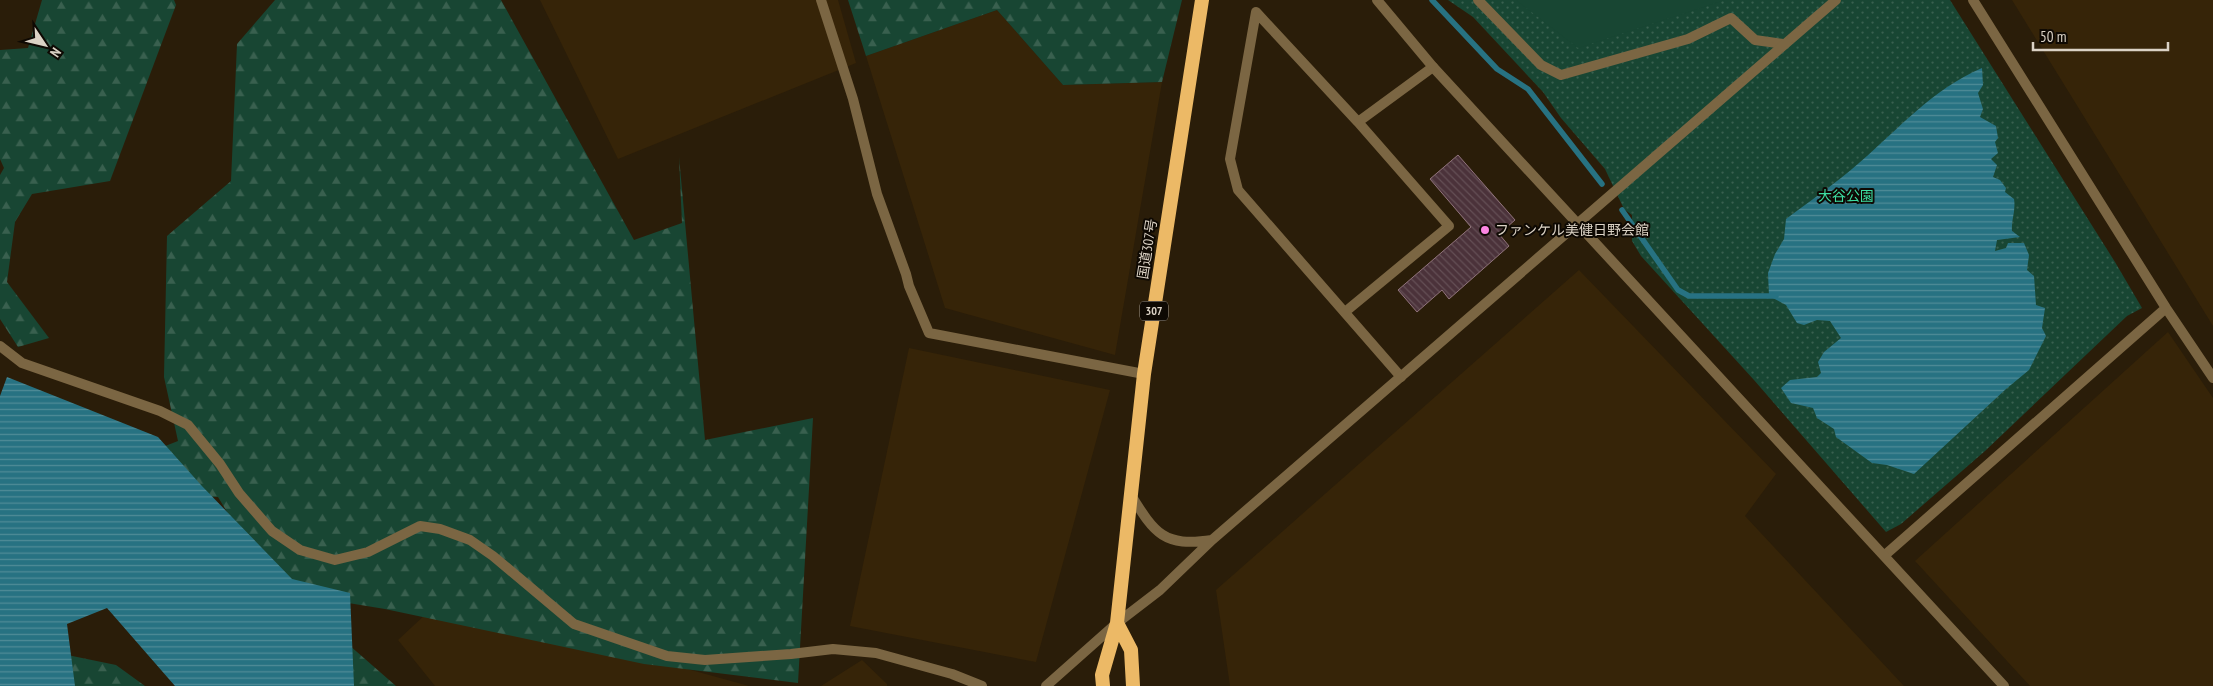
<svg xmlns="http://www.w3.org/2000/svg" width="2213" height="686" viewBox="0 0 2213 686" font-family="'PT Sans Narrow','Noto Sans JP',sans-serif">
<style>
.built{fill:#362408}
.grass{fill:url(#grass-dots)}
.forest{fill:url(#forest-firs)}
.pitch{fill:#184633}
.water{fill:url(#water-rules)}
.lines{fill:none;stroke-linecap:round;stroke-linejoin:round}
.stream{stroke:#277282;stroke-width:5.5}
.building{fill:url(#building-back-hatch);stroke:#91747c}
.service{stroke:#7b6643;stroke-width:10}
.minor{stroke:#7b6643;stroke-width:10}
.tertiary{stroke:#7b6643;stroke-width:10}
.trunk{stroke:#ecb966;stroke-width:14}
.poi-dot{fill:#fc86e3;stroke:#0e0903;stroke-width:2}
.labels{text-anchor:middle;stroke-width:4;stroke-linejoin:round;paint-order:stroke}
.shield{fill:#0e0903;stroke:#9e968b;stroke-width:1}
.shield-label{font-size:12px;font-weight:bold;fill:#dbd2c5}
.park-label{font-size:14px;fill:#3ddda2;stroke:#0e0903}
.poi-label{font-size:14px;fill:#dbd2c5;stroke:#0e0903;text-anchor:start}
.street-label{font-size:14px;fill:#dbd2c5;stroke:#0e0903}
</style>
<defs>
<pattern id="grass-dots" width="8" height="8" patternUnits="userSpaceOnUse" patternTransform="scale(1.25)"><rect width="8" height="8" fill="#184633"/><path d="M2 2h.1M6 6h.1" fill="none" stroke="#39604f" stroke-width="1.8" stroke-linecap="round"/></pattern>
<pattern id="forest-firs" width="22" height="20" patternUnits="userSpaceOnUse" patternTransform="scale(1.25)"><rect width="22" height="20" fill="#184633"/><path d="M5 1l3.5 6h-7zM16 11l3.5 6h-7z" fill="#39604f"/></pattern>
<pattern id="water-rules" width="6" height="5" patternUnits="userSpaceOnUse" patternTransform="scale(1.25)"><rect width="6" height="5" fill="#277282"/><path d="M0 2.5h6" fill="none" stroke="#508c98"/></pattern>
<pattern id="building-back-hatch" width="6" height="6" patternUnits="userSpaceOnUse" patternTransform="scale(1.25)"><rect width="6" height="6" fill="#4b323a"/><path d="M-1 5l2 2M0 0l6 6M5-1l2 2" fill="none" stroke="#644f55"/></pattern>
</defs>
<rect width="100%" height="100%" fill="#2a1d09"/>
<path class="built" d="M540,0h298l18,63 -238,96z
M2012,0h201v326z
M997,10l66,75 99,-3 -47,273 -170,-47 -79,-252z
M1579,270l197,204 -31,42 159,170h-674l-14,-96z
M2168,332l45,66v288h-183l-115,-125z
M909,348l201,42 -74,272 -186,-36z
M502,543l73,95 174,48h-314l-37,-46z
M862,660l25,24v2h-66z"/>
<path class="grass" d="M1448,0h502l165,262 27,46 -15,8 -142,135 -84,73 -15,8 -132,-152 -113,-124 -9,-15v-26l-8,-6 -19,-40 -44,-51 -18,-26 -70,-75z"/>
<path class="forest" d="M42,0h132l2,5 -66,176 -78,13 -17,28 -8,60 42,56 -31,9 -18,-28v-144l4,-7 -4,-9v-109l28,-2z
M275,0h226l133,240 48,-17 -3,-66 26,283 108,-22 -15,265 -154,-19 -259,-55 -110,-18 -57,-94 -72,-2 -24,-32 56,-22 -14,-64 3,-141 64,-55 6,-137z
M848,0h334l-20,82 -99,3 -66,-75 -131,46z
M349,645l47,41h-74z
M48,651l68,14 29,21h-125z"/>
<path class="pitch" d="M1516,0h209l-147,48z"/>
<path class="water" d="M1982,68l1,17 -5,8 5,16 -3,8 16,9 2,12 -3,4 3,11 -7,6 6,6 -4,12 7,3 6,8 -1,4 9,7c2,12 -3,21 -2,32l8,6 -23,3 -2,11 11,-3 2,-5h16l5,12 -2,15 7,6 2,29 9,3 -3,20 4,8 -17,34 -23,19 -92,85 -27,-9 -15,-2 -36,-26 -2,-8 -17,-11 -4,-10 -22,-5 -10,-15 9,-8 27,-3 4,-4 -3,-11 6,-10 17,-14 -11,-17 -13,-1 -13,5 -7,-2 -11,-18 -17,-9 -1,-23 7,-19 9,-15 2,-20c24,-18 50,-36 73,-56 41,-35 72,-73 123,-95z
M7,377l151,60 43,48 91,94 58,14 4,93h-179l-68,-78 -40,16 8,62h-75v-290z"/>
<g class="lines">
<path class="stream" d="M1432,0l65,69 31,20 74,95
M1622,210l56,80 11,6h87"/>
</g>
<path class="building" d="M1458,155l57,65 -16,14 10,12 -60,53 -7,-9 -25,22 -19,-22 73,-63 -41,-48z"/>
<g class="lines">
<path class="service" d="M1478,0l63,65 20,10 127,-36 43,-21 24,22 28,4"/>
<path class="minor" d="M821,0l32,99 24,95 29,80 3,12 20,47 215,41
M1973,0l193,308 47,70
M1358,122l75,-55
M1345,312l104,-86 -91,-104 -102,-110 -26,147 8,31 163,187
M0,346l22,17 138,48 28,14 32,39 19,29 33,38 28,19 35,10 33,-8 52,-26 20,3 30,11 23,16 81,68 93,32 38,4 86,-6 42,-5 43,4 76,21 30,12
M1885,555l281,-247"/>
<path class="tertiary" d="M1377,0l56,67 571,619
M1131,495c24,39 33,52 81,45
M1046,686l71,-63 43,-33 52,-50 624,-540"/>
<path class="trunk" d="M1117,623l14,27 2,36
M1103,686l-1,-11 15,-52 27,-249 58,-374"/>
</g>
<circle class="poi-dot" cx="1485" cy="230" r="5"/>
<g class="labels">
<rect class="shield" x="1140" y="301.5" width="28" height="19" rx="4"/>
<g class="shield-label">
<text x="1154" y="315">307</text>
</g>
<g class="park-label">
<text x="1846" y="201">大谷公園</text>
</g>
<g class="poi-label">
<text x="1495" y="235">ファンケル美健日野会館</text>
</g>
<g class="street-label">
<text transform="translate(1147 249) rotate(-81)" y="5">国道307号</text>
</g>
</g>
<g transform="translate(45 45) rotate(125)" stroke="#0e0903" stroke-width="4" paint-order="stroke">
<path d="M0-4L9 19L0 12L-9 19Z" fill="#dbd2c5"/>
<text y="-8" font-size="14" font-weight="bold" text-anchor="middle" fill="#dbd2c5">N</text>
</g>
<path d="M2033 42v8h135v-8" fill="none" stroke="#dbd2c5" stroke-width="2.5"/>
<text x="2040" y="42" font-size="15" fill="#dbd2c5" stroke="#0e0903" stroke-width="4" paint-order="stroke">50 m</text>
</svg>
